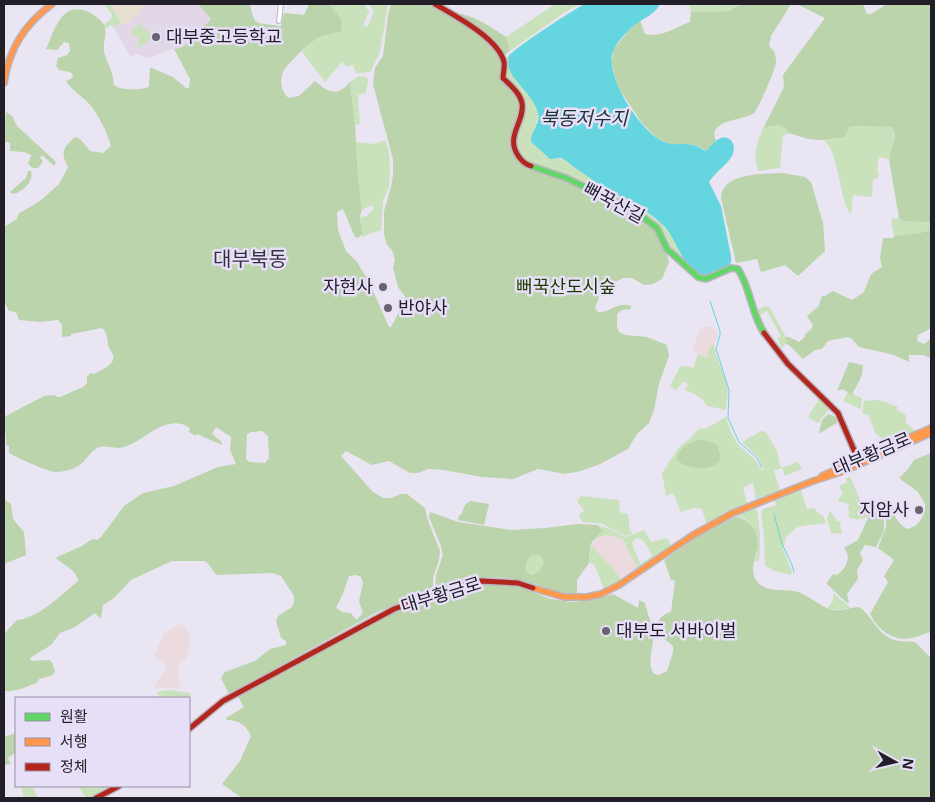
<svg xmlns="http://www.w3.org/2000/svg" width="935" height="802" viewBox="0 0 935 802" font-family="'Noto Sans','Noto Sans KR',sans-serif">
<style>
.industrial{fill:#ebdbdf}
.education{fill:#e2d7e6}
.green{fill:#cae2bb;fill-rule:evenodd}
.forest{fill:#bbd4ac;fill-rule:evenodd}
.sand{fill:#e6dfd0}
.water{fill:#65d5df}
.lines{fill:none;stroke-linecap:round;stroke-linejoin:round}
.stream{stroke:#65d5df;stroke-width:1}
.street-casing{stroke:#b9b6c0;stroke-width:6}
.fast-casing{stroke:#b9b6c0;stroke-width:8}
.slow-casing{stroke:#b9b6c0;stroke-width:8}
.jam-casing{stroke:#b9b6c0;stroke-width:8}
.street{stroke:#fcfbfd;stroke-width:4}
.fast{stroke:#63d668;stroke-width:5}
.slow{stroke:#ff974d;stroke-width:5}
.jam{stroke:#b3261e;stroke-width:5}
.poi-dot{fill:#68646f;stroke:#e7dff8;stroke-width:2}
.labels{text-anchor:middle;stroke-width:5;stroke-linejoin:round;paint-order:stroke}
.poi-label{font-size:18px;fill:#221f28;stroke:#e7dff8;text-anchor:start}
.street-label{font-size:18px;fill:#221f28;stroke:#e7dff8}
.park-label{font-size:18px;fill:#1e3c00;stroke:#e7dff8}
.water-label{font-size:19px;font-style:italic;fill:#1b3435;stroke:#e7dff8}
.quarter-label{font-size:20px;fill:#373043;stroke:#e7dff8}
</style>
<rect width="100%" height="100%" fill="#e9e5f2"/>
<path class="industrial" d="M701,327h14l3,9 -4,8 -3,2 -2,10 -3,2 -14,-8z
M607,535l15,3 16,31 -17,11 -7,-11 -23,-24 7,-8z
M178,624h3l5,4 4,9 -1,11 -3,10 -7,8 -1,7 2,14 -2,2 -8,-2 -14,1 -1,-3 12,-17 -1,-4 -12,-9 11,-23 8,-3z"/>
<path class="education" d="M110,4h90l-1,1 12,13 -28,29 -18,4 -15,7 -14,-4 -5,3 -18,-30 8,-5z"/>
<path class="green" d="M104,4h6l11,18 -7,5 -2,-2 -7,3 -2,-3 8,-6 1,-4z
M329,4h35l5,8 -6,13 4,2 7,-16 -5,-7h19l-8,48 -10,20 -14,1 -3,-8 -7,2 -4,-5 -17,20 -23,-30 9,-10 20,-9 11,-13z
M555,4h25l-18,10 -52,37 -4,-14z
M689,4h54l-9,3 -3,4 -40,1z
M140,24l13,13 -14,11 -3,-2 4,-3 -3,-2 2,-2 -3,-4 -3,2 -2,-7z
M510,55c-7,15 10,27 18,38 5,6 8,15 11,22l-8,22v5c6,5 13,14 21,16 5,2 8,0 13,2l40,28 34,18 25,20 11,14 11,24 11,10 -21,-17 -151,-94 -8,-13 -2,-8 -12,-68 1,-15z
M359,76l7,1 2,3 -2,13 -8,2 2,29 -5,1 -5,-43z
M776,125l6,1 11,8h-7l-3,2 -3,32 -22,3c-5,-16 -2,-27 5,-42z
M852,126l39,1c6,7 2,24 -2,32l-10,-2 -2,14 2,1 -1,6 -5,1 -1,18 -19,-2 -2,20c-12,-16 -13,-67 -27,-74l21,-4 4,-10z
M385,140l4,11 1,20 -1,16 -6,14 -2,29 -20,7v-20l6,-1 7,-8 -3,-3 -9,5 -4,-35 -2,-33 19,2z
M899,218l4,3h28v9l-11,3 -26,3 -3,-17z
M766,306l4,2 16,29v7l-8,6 -14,-20 -8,-20zM767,311l14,25 -4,2 4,8 -4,2 -17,-33z
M714,344c0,10 11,31 13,42 2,8 -1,16 -1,24l-19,-4c-5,-9 -12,-12 -22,-16l3,-6 -4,-3 -8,9 -6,-4 10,-19 7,-1 6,2 5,-14 8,4 3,-2 -1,-4 3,-6z
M848,392l14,6 -1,11 -18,-8z
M819,399l11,9 -12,15 -9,-5v-3z
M880,400l18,7 -2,2 11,7 -2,6 10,9 -26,12 -13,-9 -8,-19 -6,-2 2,-12z
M726,417c3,9 6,19 11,26 8,10 20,14 24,27l3,-1 -6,-12 -16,-15 19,-11 5,1 11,19 3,15 4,1 14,-5 4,7 -17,7 -3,-8 -8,3 6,19 -24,9 -3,-16 -10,5 4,15 -41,20 -4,-14 -7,-1 -14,4 -8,-19 -7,3 -4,-23 18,-27 11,-8 7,-9 9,-1z
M850,476l13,31 5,1 15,-8 1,18 -15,-2c-4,4 -13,4 -19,2l-2,-2 2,-5 -2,-1 1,-6 -11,-3 2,-5 3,-2 -4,-8 8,-4 -1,-4z
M801,490l6,19 6,-1 11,9 2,6 -24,3 -6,2 -10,9 -3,12 9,23 -1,3 -16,-4 -10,-5 -1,-31 -3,-22 2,-4 13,-4 -2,-5z
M581,496l38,4 1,7 -1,5 9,2 2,17 3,2 -8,3 -22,-12 -21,-2 -3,-8 5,-3 -7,-10z
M754,508l3,2c3,17 4,34 2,51h-4l2,-9 -7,-29 -7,-5 -8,-1z
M830,510l7,11 4,1 -1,2 2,10 -11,-1 -4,-14z
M598,525l12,4 15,8 19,-7 7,12 16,-4 4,8 -33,23 -16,-31 -15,-3 -9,2 3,-4v-6zM636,538c9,0 12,11 16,18l-12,8 -8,-21z
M591,545l23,24 7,11 -17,9 -10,-25 -5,-1z
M533,555l8,1c7,8 0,18 -10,19l-5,-5c-1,-7 1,-11 7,-15z
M833,593l18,15 -20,2 -4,-1 6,-8z
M170,690l19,3 2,2 -4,3h-27l-3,-6z
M21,786h11l6,12h-14z
M78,786h35l-23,12h-4z"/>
<path class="forest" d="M200,4h50c4,24 8,18 31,22l3,-13 20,2 5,-11h20l13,16 -1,12c-10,1 -21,4 -29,10 -7,5 -23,21 -28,28 -5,9 -3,23 5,28l10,-2 16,-15c13,11 22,17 35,1l5,43 3,50 4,35 -2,6 2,18 -4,4 -3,-1 -12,-28 -6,3 1,18 8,21 11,11 11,18 21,47h2l8,-15 9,-6v-5l-10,-14 -5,-19 2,-9 -3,-9 -5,-5 -3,-11v-23l7,-24 2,-12v-16l-20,-75 2,-16 8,-12 5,-41 3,-11h42l39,24 21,18 10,14 -1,15 17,23 2,12 -9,27 6,23 117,52 15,11 6,6 10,21 3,12 -7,17 -9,5 -9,1 -12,-7h-9l-21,11 -7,19 3,4c13,1 18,-11 33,-6v3l-9,1 -5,4v12l2,6 6,3 22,2 20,8 2,11 -10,28 -5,26 -5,13 -12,11 -9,15 -28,15 -19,7 -16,3 -27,-5 -25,10 -31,-2 -38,-7 -16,-1 -10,4h-8l-21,-12 -17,4 -26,-14 -5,5 32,36 10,6h8l10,-4h6l18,14 2,10 13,33 -1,9 -6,18v12l-56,22 -148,82 -8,-16 4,-6 30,-11 15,-12 16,-4v-4l-5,-3 -5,-17 2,-5 14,-9 2,-5v-6l-13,-20 -9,-3 -55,2c-5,-4 -7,-11 -12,-14h-33l-41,19 -17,18 -11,7 -2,14 -6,-6 -20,14 -15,6 -9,12 -21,13 1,3 18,-1 3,2 3,9 -2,4 -14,4 -1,3c-12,5 -21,10 -34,9v-57l13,-14c22,-2 44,-25 61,-39 -1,-11 -15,-16 -22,-23l1,-1 25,-11 10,-7 5,1 4,-3 23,-31 19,-13 31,-7 44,-19 18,-3 -6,-14 1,-13 -15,-10 -4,7 9,7 1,4 -25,-11 -1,2 -7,-4 1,-4c-24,-16 -45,13 -66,19 -9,3 -18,-3 -27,1 -7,4 -10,11 -16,16 -5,5 -18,8 -26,8 -7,0 -39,-15 -46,-19v-7l-3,-1v-11l-2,-3v-14l40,-21 11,-1 1,2h4l23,-10 4,-4v-6l3,-4 4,1c6,-4 22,-9 19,-19 -2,-5 -5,-7 -5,-12 -1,-6 -1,-10 -6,-15l-31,6v2l-9,1v-12l-4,-5 -18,2 -21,-2 -3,-8 -7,-1 -5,-10v-74l13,-8 1,-5 22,-13 19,-17 9,-17c-8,-15 -5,-19 7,-30l5,2 10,12 13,2 8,-7c-4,-14 -11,-28 -20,-40 -7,-9 -18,-14 -25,-25l6,-3 1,-3 -3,-3 -11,-2 -3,-4 2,-8 9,-3 3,-4 -1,-8 -5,-1 -7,8 -11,-1c9,-19 15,-49 43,-37 6,4 14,8 16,16 2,10 -4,18 0,27 4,12 8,16 9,30 7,6 27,5 35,2l1,-19h2l21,9 13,11h3l1,-9 -16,-30 9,-2 28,-28 -12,-14zM262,431l6,5 1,22 -4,5 -16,-1 -3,-3 1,-25 4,-2zM356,575l5,2 2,6 -4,18 4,12 -7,7 -5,-7 -9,-1 -6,-4c3,-7 7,-13 9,-20 1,-4 2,-7 4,-12z
M742,4h49l-20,32 -2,10 5,5c1,3 2,7 2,11 0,7 -18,47 -22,51 -10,8 -48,6 -38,28l-10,10 -8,-5 -11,-2h-18l-12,-6 -15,-15 -23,-34 -3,-8 -4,-17 1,-14 16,-20 11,-10 5,14c15,4 32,-7 45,-12l1,-10 40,-1 2,-3z
M797,4h66l4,10h4l16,-10h44v218l-28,-1 -4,-3 -10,-59 6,-22 -1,-6 -3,-4 -39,-1 -3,1 -4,10c-15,3 -31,5 -47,-1 -17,-5 -11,-16 -35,-7l21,-42 -1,-12 42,-57z
M452,13c19,0 39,14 54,24l4,14 -7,5 -4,-6z
M6,112l6,4 5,10 37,34 2,3 -2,3 -12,-11 -2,3 3,3 -5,7h-5l-5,-4 3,-9 -7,-3 -14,-1v-8l-6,-2z
M28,171h3c3,11 -9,22 -19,23l-2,-2 16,-14z
M783,173l22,4 6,5 12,41 2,28 -27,25 -13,-11 -24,7 -4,-13 -21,4 -15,-65c1,-26 44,-24 62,-25z
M931,230v98l-13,7 -1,6 7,3 7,-5v19l-8,-3h-14v7l-15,-7 -35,-8 -7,-8 -4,-2 -20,4 -6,8 -7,1 -12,9 -14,-14 -3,-1v-7h3l10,5 6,-5v-3l7,-6 1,-3 -6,-9 11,-9 4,-11h3l8,-5 19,9 12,-8 7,-18 11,-7 -2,-9 3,-20h10l1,-2 26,-3z
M849,362l14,3c-1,16 -5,16 -11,30l-9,-6 -6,2z
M828,414l8,3 1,6 -17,10h-1l3,-13z
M699,440l10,1 8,4 4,13c-8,15 -34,12 -45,1 3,-11 12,-16 23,-19z
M931,453v179c-6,1 -12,5 -19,6 -19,4 -34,-8 -42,-24l17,-30 1,-2 -4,-6 9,-14v-3l-15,-11 8,-21v-25l8,7c0,9 5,15 13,20 11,-2 19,-13 18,-25l-7,-12 -19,-14 9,-9 6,-9z
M4,499l7,5 2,15 11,13 2,23 -22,9z
M470,501l19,3 -5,21 -26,-5 1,-5h2l4,-10z
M430,512l28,10 54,8 33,-2 33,-4 20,1 4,5 -1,3 -9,9 -2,4 -1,17 -12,17v14c-20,2 -38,-10 -57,-14 -30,-7 -57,1 -85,10l1,-15 7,-20 -2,-9 -12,-29zM533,555l8,1 3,7 -5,9 -8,3 -5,-4c-1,-8 1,-12 7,-16z
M869,516h5l10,2v13l-8,16 -11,-2 -5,8 3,7 -6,10 1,9 -11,15 2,8 -2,1 -20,-19v-2l6,-8 4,1c9,-6 15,-18 7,-27l14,-8z
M735,517c8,1 13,4 18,11 13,20 -7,36 3,52 9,14 28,8 42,12 9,3 29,18 34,18 8,1 18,-2 26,-3 11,3 18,27 36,33 7,2 14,1 21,2l16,16v140h-689l-20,-14 18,-23 11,-25c-5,-11 -12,-16 -24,-16l-1,-2 18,-11 -6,-10 148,-81 30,-12 57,-18 18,-2 25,2 35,13 21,3 20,-2 21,-6 25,14 1,-8 6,3c2,11 8,21 8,32 1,13 -7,27 1,39l5,1 8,-4 6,-19v-6l-12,-10c-4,-14 -4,-20 10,-24l4,-32h-4l-7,-20 34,-24z
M16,733v19l-8,6 3,6 -7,1v-28z"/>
<path class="sand" d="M110,4h36l-19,20 -6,-2z"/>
<path class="water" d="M585,4h74c0,9 -22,17 -30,26 -7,7 -15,16 -17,25 -4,26 28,75 50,86 11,6 19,1 30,4 5,0 9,4 14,6 4,-4 9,-11 15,-13 11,-3 16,9 11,18 -6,10 -17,16 -23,26l12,24 10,50c0,4 1,5 -1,8 -3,5 -21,14 -27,13 -19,-5 -26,-38 -39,-51 -17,-17 -38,-26 -58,-38 -14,-8 -28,-18 -41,-28l-4,-2 -11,1 -19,-17c-1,-10 10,-19 7,-29 -5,-19 -25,-31 -29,-45 -1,-4 -1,-8 0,-12 4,-7 67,-48 76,-52z"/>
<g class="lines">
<path class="stream" d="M710,301l10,30v4l-4,14 13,41 -1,28 11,24 18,16 5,10
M774,514l8,30 10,21 2,7"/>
<g class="street-casing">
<path id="street" d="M279,21l2,-17"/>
</g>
<g class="fast-casing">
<path id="fast" d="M531,166l35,12 69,33 22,17 10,21 31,28 8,2 25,-11 7,1c13,20 13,44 26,64"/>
</g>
<g class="slow-casing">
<path id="slow" d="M4,83c5,-34 20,-58 48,-79
M822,476l109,-48
M533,588l31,9h23l14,-3 18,-9 74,-50 40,-22 80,-32 31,-10 87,-38"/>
</g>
<g class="jam-casing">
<path id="jam" d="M435,4c20,12 63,34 69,58 1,5 -1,11 -1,16 7,7 17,15 19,25 3,20 -18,33 -3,54 4,5 6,7 12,9
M764,333l24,31 50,49 22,51
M189,729l34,-28 171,-92 56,-20 31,-8 37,2 15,5
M96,798l23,-12"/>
</g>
<use href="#street" class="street"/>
<use href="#fast" class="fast"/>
<use href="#slow" class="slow"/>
<use href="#jam" class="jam"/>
</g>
<g class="poi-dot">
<circle cx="156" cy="37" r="5"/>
<circle cx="383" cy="287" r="5"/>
<circle cx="388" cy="308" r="5"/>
<circle cx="919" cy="510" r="5"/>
<circle cx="606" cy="631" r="5"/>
</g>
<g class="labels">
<g class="poi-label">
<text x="166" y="43">대부중고등학교</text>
<text x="373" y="293" text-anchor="end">자현사</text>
<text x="398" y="314">반야사</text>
<text x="909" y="516" text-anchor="end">지암사</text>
<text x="616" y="637">대부도 서바이벌</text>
</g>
<g class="street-label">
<text transform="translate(614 203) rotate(28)" y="6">뻐꾹산길</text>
<text transform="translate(872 454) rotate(-23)" y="6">대부황금로</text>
<text transform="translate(441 595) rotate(-17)" y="6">대부황금로</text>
</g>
<g class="park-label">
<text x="566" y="293">뻐꾹산도시숲</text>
</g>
<g class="water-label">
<text x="584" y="125">북동저수지</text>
</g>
<g class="quarter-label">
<text x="250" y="266">대부북동</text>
</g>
</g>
<rect width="935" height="802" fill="none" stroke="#221f28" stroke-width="10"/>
<rect x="15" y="697" width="175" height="90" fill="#e7dff8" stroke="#9892a5"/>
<rect x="25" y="713" width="25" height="8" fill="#63d668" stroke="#9892a5"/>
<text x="60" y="722" font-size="15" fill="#221f28">원활</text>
<rect x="25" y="738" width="25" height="8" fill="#ff974d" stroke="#9892a5"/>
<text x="60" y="747" font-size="15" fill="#221f28">서행</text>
<rect x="25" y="763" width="25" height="8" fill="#b3261e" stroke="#9892a5"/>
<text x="60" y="772" font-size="15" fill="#221f28">정체</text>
<g transform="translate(895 762) rotate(98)" stroke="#e7dff8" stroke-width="4" paint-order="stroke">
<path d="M0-4L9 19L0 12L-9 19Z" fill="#221f28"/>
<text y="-8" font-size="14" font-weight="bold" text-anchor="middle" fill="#221f28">N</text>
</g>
</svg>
